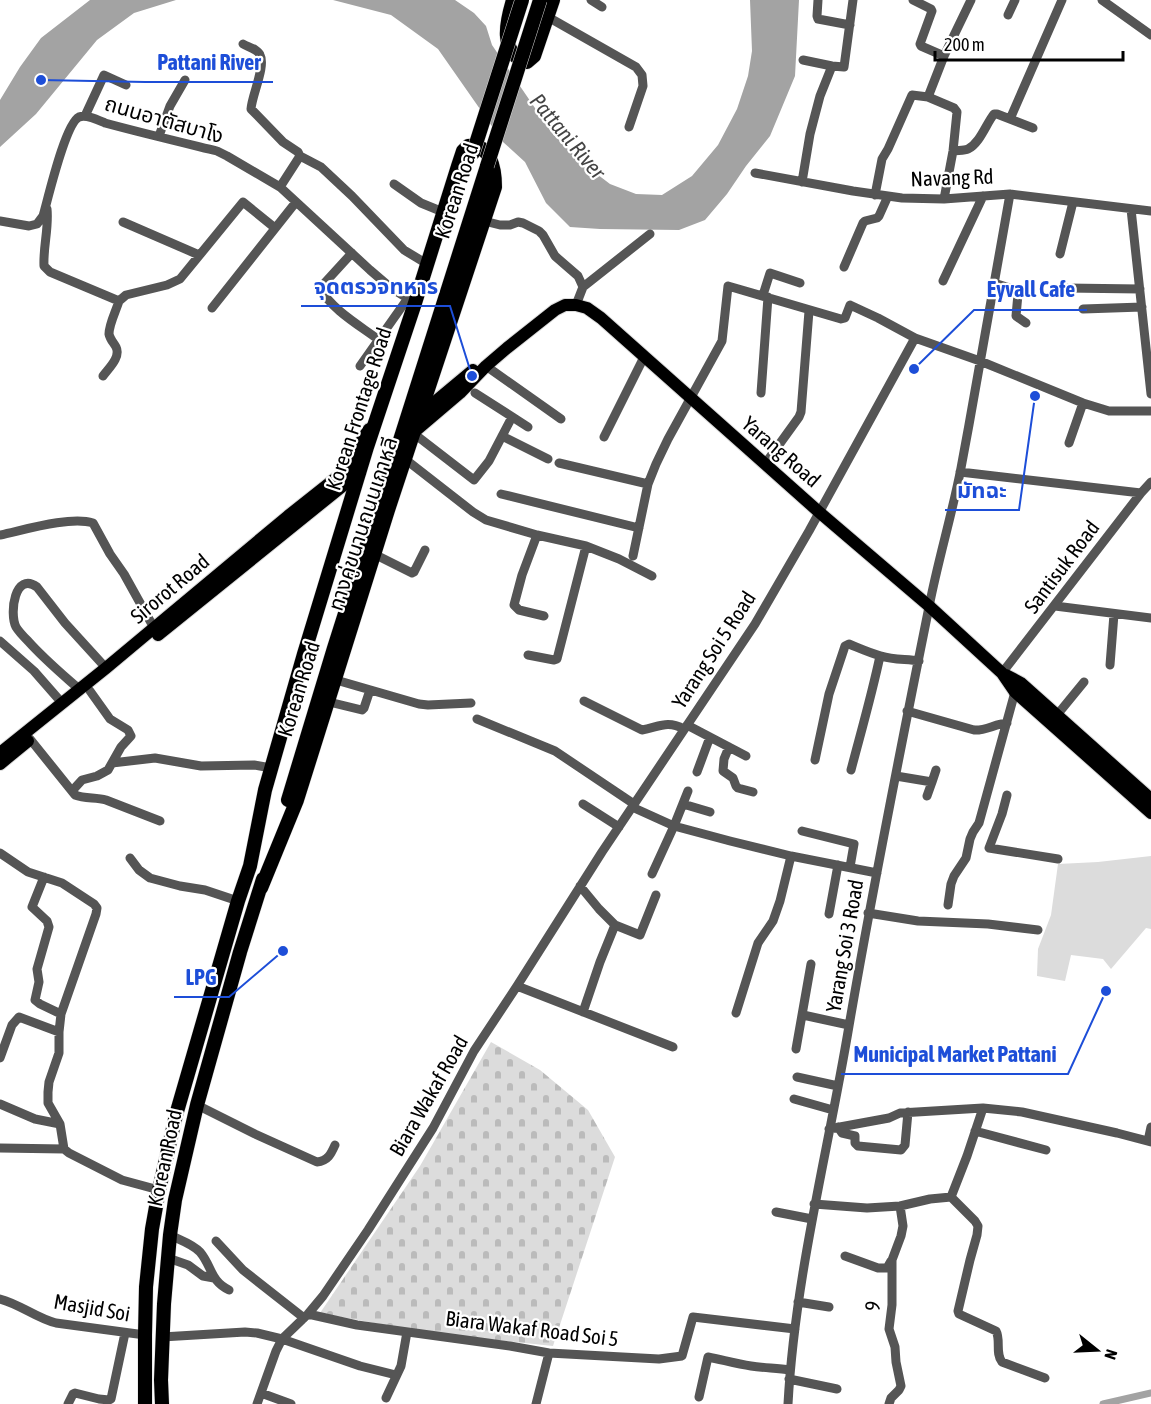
<svg xmlns="http://www.w3.org/2000/svg" width="1151" height="1404" viewBox="0 0 1151 1404" font-family="'Asap Condensed','Noto Sans Thai',sans-serif">
<style>
.green{fill:#dcdcdc}
.cemetery{fill:url(#cemetery-stones)}
.water{fill:#a3a3a3}
.lines{fill:none;stroke-linecap:round;stroke-linejoin:round}
.canal{stroke:#a3a3a3;stroke-width:7}
.major-casing{stroke:#dbdbdb;stroke-width:14}
.highway-casing{stroke:#dbdbdb;stroke-width:15}
.minor{stroke:#555;stroke-width:9}
.major{stroke:#000;stroke-width:12}
.highway{stroke:#000;stroke-width:14}
.highway-bridge-casing{stroke:#dbdbdb;stroke-width:15;stroke-linecap:butt}
.highway-bridge{stroke:#000;stroke-width:14}
.labels{text-anchor:middle;stroke-width:4.5;stroke-linejoin:round;paint-order:stroke}
.street-label{font-size:21px;fill:#000;stroke:#fff}
.water-label{font-size:22px;font-style:italic;fill:#444;stroke:#fff}
.leader{fill:none;stroke:#1d4ed8;stroke-width:2}
.callout-dot{fill:#1d4ed8;stroke:#fff;stroke-width:2}
.callout-label{font-size:22px;text-anchor:middle;font-weight:bold;fill:#1d4ed8;stroke:#fff;stroke-width:4.5;stroke-linejoin:round;paint-order:stroke}
</style>
<defs>
<pattern id="cemetery-stones" width="16" height="16" patternUnits="userSpaceOnUse" patternTransform="scale(1.5)"><rect width="16" height="16" fill="#dcdcdc"/><path d="M2 7V4a2 2 0 0 1 4 0v3zM10 15v-3a2 2 0 0 1 4 0v3z" fill="#bbb"/></pattern>
</defs>
<rect width="100%" height="100%" fill="#fff"/>
<path class="green" d="M1151,856v73l-5,-1 -35,41 -8,-10 -32,-4 -6,26 -28,-5 1,-27 13,-34 7,-51 40,-2z"/>
<path class="cemetery" d="M491,1042l49,28 48,40 27,47 -62,189 -125,-13 -108,-20 100,-147z"/>
<path class="water" d="M90,0h86l-42,13 -37,27 -61,74 -36,33v-47l20,-33 21,-29z
M333,0h122l19,13 12,13 6,19 60,88 29,29 29,22 26,10 26,1 30,-19 26,-31 19,-36 11,-33 4,-25 -2,-51h49l-4,76 -25,60 -24,30 -19,28 -22,26 -26,10 -79,-1 -30,-2 -24,-24 -21,-41 -22,-20 -65,-93 -47,-34z"/>
<g class="lines">
<path class="canal" d="M1103,1404l48,-11"/>
<g class="major-casing">
<path id="major" d="M419,415l54,-45
M413,433l47,-40 26,-27 21,-18 48,-38 10,-5h11l11,3 14,10 218,194 110,94 73,67 13,19 136,121
M346,465l23,-36
M158,635l202,-163
M1006,675l15,8 130,116
M0,753l106,-85 182,-152 77,-61
M0,764l28,-23"/>
</g>
<g class="highway-casing">
<path id="highway" d="M513,0c-6,20 -15,54 14,62l7,-6 19,-56
M288,800l46,-152 153,-482
M145,1404v-69l1,-48 6,-58 7,-39 17,-75 62,-214 12,-35 15,-76 39,-136 63,-207 48,-144 43,-137 5,-15 5,-5c23,-3 27,24 27,41l-107,323 -91,290 -36,88
M162,1404l-1,-24 3,-76 6,-69 5,-35 22,-95 43,-153 23,-73"/>
</g>
<path class="minor" d="M591,0l11,7
M818,0l-1,16 1,3 32,6
M913,0l18,9 1,2 -12,33 1,2 23,10
M1102,0l49,35
M1008,15l7,-15
M548,17l88,50 6,8 1,11 -14,41
M243,44c5,3 15,5 17,11 6,11 -8,40 -9,54l32,33 15,10 2,4 -20,31
M803,60l29,6 12,1 9,-67
M85,116l19,-41 22,10
M1010,119l52,-119
M159,136l11,-30 15,-26
M953,151c4,-1 11,0 15,-2 12,-6 18,-25 26,-35h3l36,14
M300,156l21,11 31,29 52,54 23,14
M755,173l98,18 49,7 42,1 66,-5 141,17
M802,182l8,-48 10,-38 12,-30
M394,184l27,19 22,9
M875,195l7,-36 6,-10 24,-54 16,2
M944,199l9,-48 4,-39 -3,-4 -26,-11 16,-41 27,-56
M47,209c2,19 -4,38 -3,57l6,6 69,29
M1131,209l20,185
M0,221l29,5 8,-2 6,-8c5,-17 22,-92 36,-99 7,-3 19,3 26,6 37,10 75,19 112,28l10,5 53,31 90,83 21,18 24,15
M484,221l16,4h10l8,-3 5,1 16,8 4,4 12,21 23,20 5,11
M123,222l76,33
M352,253l-32,35c12,22 39,37 59,52
M1060,254l13,-52
M844,267l19,-44 2,-2 12,-3 2,-2 9,-20
M943,281l40,-85
M994,283l19,6 5,5 -2,22 10,7
M1066,288l74,1
M763,295l7,-22 30,10
M576,305l7,-18 67,-53
M212,308l84,-106
M1083,309l59,-2
M360,366l48,-68
M486,366l75,53
M103,376c6,-8 18,-19 13,-29 -3,-5 -6,-8 -7,-13 0,-10 7,-23 10,-33l7,-6 41,-10 13,-6 63,-77 32,26
M475,393l53,34
M761,393l7,-96
M417,436l57,44 15,-19 23,-44
M502,436l46,23
M604,437l40,-80
M1069,443l14,-40
M405,459l68,53 13,8 51,15 49,11 33,13 33,17
M559,463l89,21
M765,464l34,-47 2,-5 8,-101
M960,472l181,21
M501,494l138,34
M0,535c24,-5 70,-19 93,-12l17,31 14,20 30,54
M537,535l-15,40 -8,30 5,5 25,6
M374,554l38,19 2,-1 11,-22
M633,556l15,-72 8,-20 12,-25 54,-98 6,-55 113,33 4,-1 5,-13 28,13 37,20 65,23 103,42 26,8h42
M1055,606l96,12
M0,641l34,30 28,32
M528,655l26,5 3,-1 29,-113
M1110,665l4,-51
M1002,673l139,-180 10,-11
M336,680l83,24 9,1 43,-2
M79,689c-17,-15 -35,-30 -51,-48 -4,-4 -9,-9 -12,-14 -7,-14 -1,-56 21,-40l28,36 41,45
M584,701l58,29c17,-3 25,-10 42,-1
M329,702l33,8 2,-2 6,-18
M907,711l67,19c11,1 21,-6 33,-7
M1057,715l27,-33
M477,719l78,32 79,53
M687,725l59,31
M30,739l45,56c10,4 21,2 31,5l54,21
M729,747l-5,12 -1,12 10,7 3,8 2,2 15,4
M815,760l14,-66 16,-48 4,-2c10,4 21,9 32,12 12,4 25,3 38,5
M112,763l43,-5 46,8 53,-1 17,3
M851,770c10,-38 21,-76 29,-114
M697,772l13,-35
M896,776l36,6 -5,14
M932,782l4,-12
M72,791l10,-11 15,-4 11,-6 13,-23 10,-11 -3,-6 -18,-11 -20,-28
M1007,795l-5,19 -13,34 69,11
M583,804l36,23
M683,804l27,8
M632,807l42,19 56,15 61,15 86,17
M802,831l52,13 -4,23
M0,853l28,19 34,11 32,21 3,4 -1,6 -35,100 -2,18v21l-10,29 -1,10v11l12,21 4,25 5,4 53,27 37,10
M130,858l9,12 11,8 30,8 25,4 33,11
M652,874l22,-48 14,-35
M44,877l-12,30 15,14 2,6 -12,42 2,13 -4,18 5,4 21,10
M580,886l19,23 16,16 25,10 16,-40
M948,905l3,-21 3,-8 12,-18 4,-19 3,-7 6,-9 36,-131
M868,913l50,8 70,3 50,6
M829,914l9,-49
M517,986l156,61
M583,1012l17,-50 15,-37
M736,1013l22,-70 15,-22 7,-20 11,-45
M803,1015l46,10
M796,1049l15,-85
M0,1058l12,-33 7,-8 40,15
M797,1077l41,9
M794,1099l39,11
M0,1104l35,15 25,5
M197,1105l58,29 62,28c11,-1 14,-8 18,-17
M838,1127l4,6 13,3v7l3,3 43,4 4,-5 3,-33
M829,1129l60,-11 11,-5 83,-5 39,4 95,21 34,9
M975,1131l71,19
M1148,1141l3,-14
M0,1148l64,1
M951,1197l24,24 3,5 -1,9 -7,25 -12,51 1,3 37,17c5,9 -1,22 6,31l43,16
M951,1197l16,-41 16,-48
M814,1204l53,4 33,-2 30,-7 21,-2
M776,1212l36,7
M170,1235c10,5 23,9 30,17 12,14 10,29 29,38
M216,1241l27,29 61,48
M845,1256l33,12h9l4,-7
M168,1258l20,7 15,11 11,2
M0,1299c20,5 36,19 56,24l89,12
M798,1302l31,5
M308,1314l49,11 153,21 39,7 110,6 23,-3 11,-39 102,12
M162,1337l83,-5 12,1 25,6 78,27 36,9
M789,1379l48,10
M261,1393l30,11
M699,1397l9,-40c15,3 29,7 43,9 13,2 26,2 39,4
M386,1398l15,-32 6,-34
M68,1404l5,-10 2,-1 24,6 10,1 2,-1 14,-66
M257,1404l19,-53 6,-12 26,-25 15,-18 45,-66 65,-102 41,-77 43,-65 85,-134 153,-228 54,-93 106,-193
M536,1404l13,-51
M788,1404c7,-128 40,-252 61,-378 24,-140 52,-280 80,-419 9,-47 23,-92 32,-139 17,-91 33,-182 49,-274
M889,1404l2,-6 8,-8 2,-4 -5,-24 -1,-15 -6,-18 3,-24v-45l9,-24 2,-10 -3,-20"/>
<use href="#major" class="major"/>
<use href="#highway" class="highway"/>
<g class="highway-bridge-casing">
<path id="highway-bridge" d="M473,153l49,-153
M487,166l53,-166"/>
</g>
<use href="#highway-bridge" class="highway-bridge"/>
</g>
<g class="labels">
<g class="street-label">
<text transform="translate(164 120) rotate(16)" y="7">ถนนอาตัสบาโง</text>
<text transform="translate(952 178) rotate(-2)" y="7">Navang Rd</text>
<text transform="translate(457 191) rotate(-72)" y="7">Korean Road</text>
<text transform="translate(359 409) rotate(-72)" y="7">Korean Frontage Road</text>
<text transform="translate(781 452) rotate(41)" y="7">Yarang Road</text>
<text transform="translate(363 524) rotate(-72)" y="7">ทางคู่ขนานถนนเกาหลี</text>
<text transform="translate(1062 567) rotate(-53)" y="7">Santisuk Road</text>
<text transform="translate(170 589) rotate(-40)" y="7">Sirorot Road</text>
<text transform="translate(714 650) rotate(-57)" y="7">Yarang Soi 5 Road</text>
<text transform="translate(299 689) rotate(-73)" y="7">Korean Road</text>
<text transform="translate(845 946) rotate(-80)" y="7">Yarang Soi 3 Road</text>
<text transform="translate(429 1096) rotate(-60)" y="7">Biara Wakaf Road</text>
<text transform="translate(165 1158) rotate(-78)" y="7">Korean Road</text>
<text transform="translate(873 1306) rotate(-85)" y="7">9</text>
<text transform="translate(92 1308) rotate(10)" y="7">Masjid Soi</text>
<text transform="translate(532 1329) rotate(7)" y="7">Biara Wakaf Road Soi 5</text>
</g>
<g class="water-label">
<text transform="translate(568 136) rotate(50)" y="8">Pattani River</text>
</g>
</g>
<path class="leader" d="M41 80L145 82H273M472 376L450 306H301M914 369L974 310H1087M1035 396L1019 510H945M283 951L229 997H174M1106 991L1068 1074H841"/>
<g class="callout-dot">
<circle cx="41" cy="80" r="6"/>
<circle cx="472" cy="376" r="6"/>
<circle cx="914" cy="369" r="6"/>
<circle cx="1035" cy="396" r="6"/>
<circle cx="283" cy="951" r="6"/>
<circle cx="1106" cy="991" r="6"/>
</g>
<g class="callout-label">
<text x="209" y="70">Pattani River</text>
<text x="376" y="294">จุดตรวจทหาร</text>
<text x="1031" y="297">Eyvall Cafe</text>
<text x="982" y="498">มัทฉะ</text>
<text x="201" y="985">LPG</text>
<text x="955" y="1062">Municipal Market Pattani</text>
</g>
<g transform="translate(1097 1350) rotate(108)" stroke="#ffffff" stroke-width="4.5" paint-order="stroke">
<path d="M0-4.5L10 22L0 15L-10 22Z" fill="#000000"/>
<text y="-9" font-size="16" font-weight="bold" text-anchor="middle" fill="#000000">N</text>
</g>
<path d="M935 51v9h188v-9" fill="none" stroke="#000000" stroke-width="3"/>
<text x="944" y="51" font-size="18" fill="#000000" stroke="#ffffff" stroke-width="4.5" paint-order="stroke">200 m</text>
</svg>
